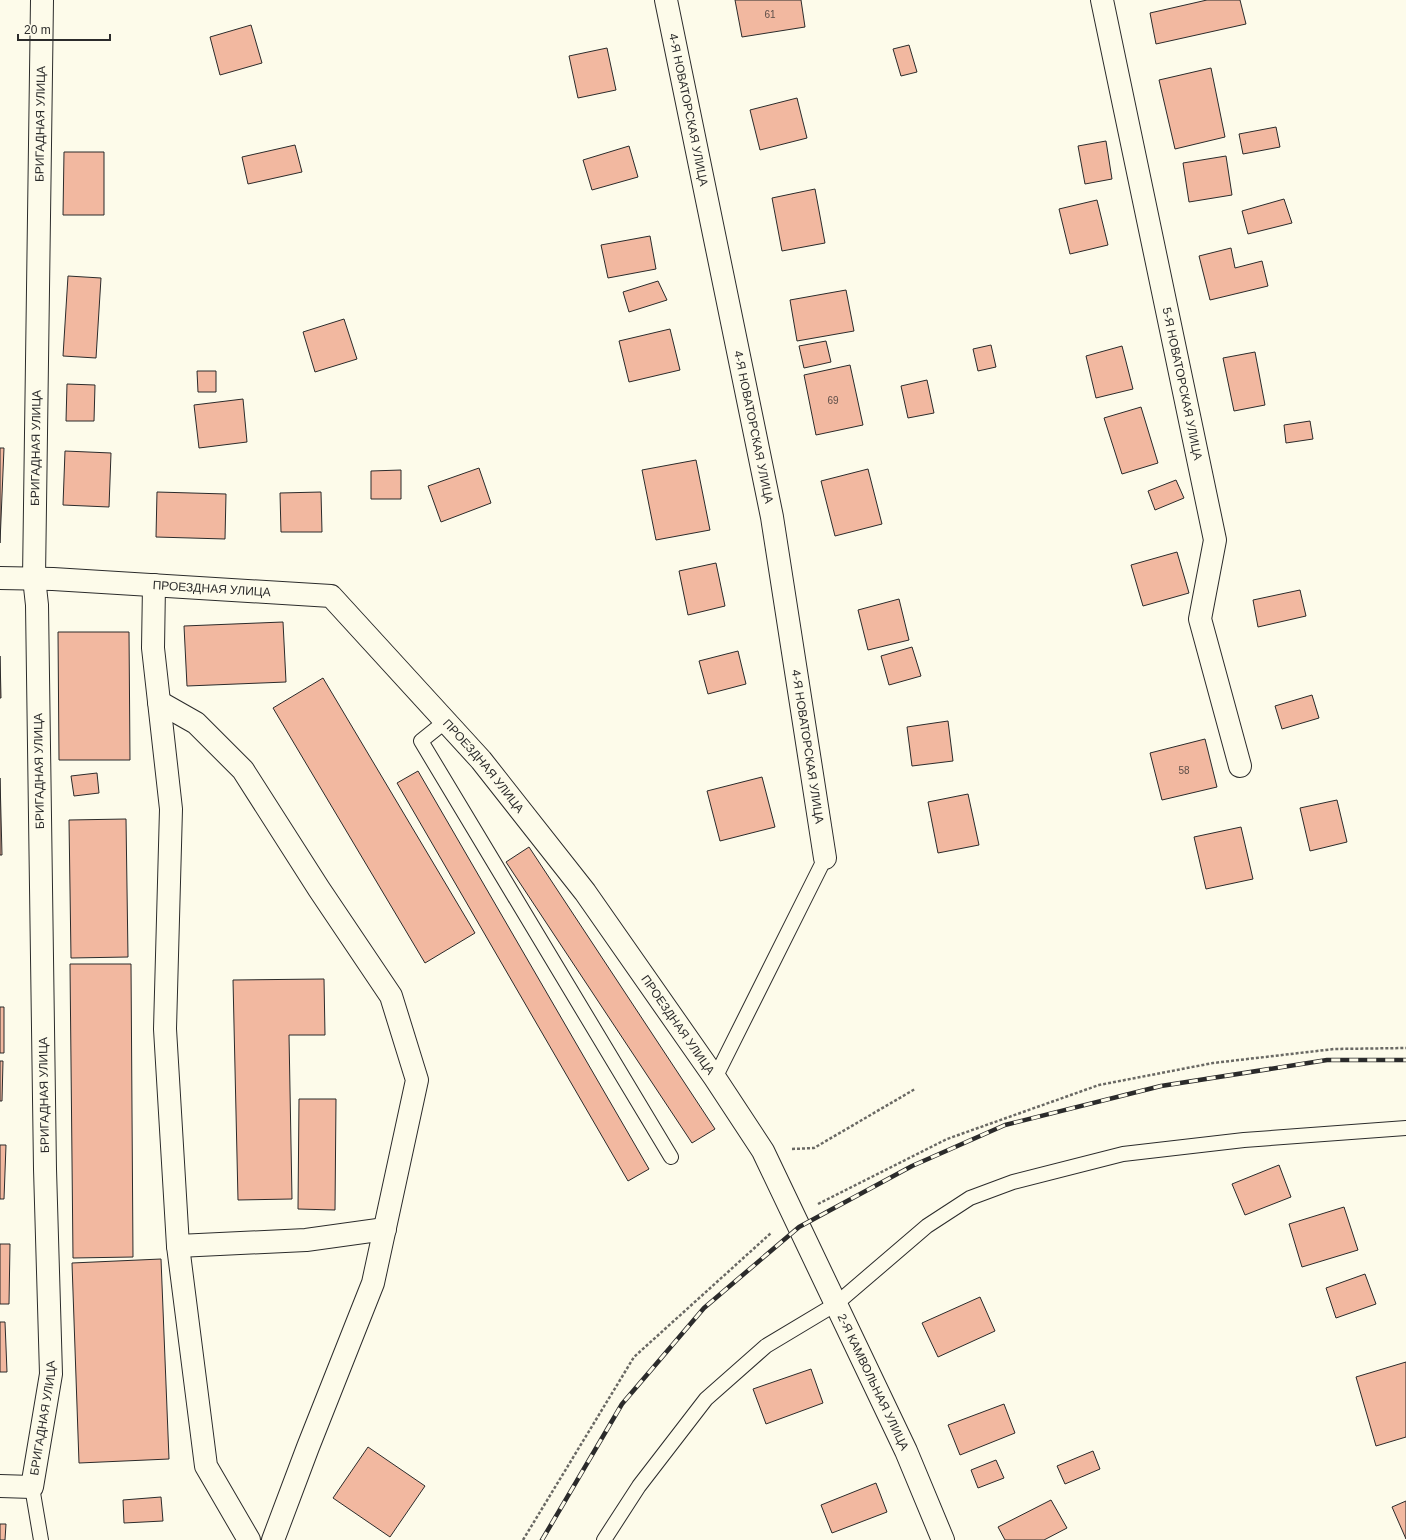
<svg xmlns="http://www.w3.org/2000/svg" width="1406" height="1540" viewBox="0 0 1406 1540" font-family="Helvetica,sans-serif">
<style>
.building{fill:#f2b8a0;stroke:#2b2b2b}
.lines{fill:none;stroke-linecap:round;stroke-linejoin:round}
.service-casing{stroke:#2b2b2b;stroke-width:16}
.minor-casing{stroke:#2b2b2b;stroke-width:24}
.path{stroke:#6a6964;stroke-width:2.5;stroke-dasharray:3 2;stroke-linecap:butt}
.service{stroke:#fdfbea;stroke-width:14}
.minor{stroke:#fdfbea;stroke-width:22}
.rail-casing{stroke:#2b2b2b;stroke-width:4.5}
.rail{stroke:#fdfbea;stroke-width:3;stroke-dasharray:9;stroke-linecap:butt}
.labels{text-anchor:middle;stroke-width:3;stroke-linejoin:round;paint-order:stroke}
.number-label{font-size:10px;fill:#5d4e48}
.street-label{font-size:12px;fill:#2b2b2b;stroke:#fdfbea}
</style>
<rect width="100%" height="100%" fill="#fdfbea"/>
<path class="building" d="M735,0h66l4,27 -63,10z
M1207,0h33l6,24 -90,20 -6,-31z
M251,25l11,38 -42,12 -10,-38z
M909,45l8,27 -16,4 -8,-27z
M607,48l9,42 -38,8 -9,-42z
M1211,68l14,69 -50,12 -16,-69z
M797,98l10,40 -47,12 -10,-40z
M1276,127l4,20 -37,7 -4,-20z
M1106,141l6,38 -27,5 -7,-38z
M295,145l7,27 -54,12 -6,-27z
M629,146l9,31 -46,13 -9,-30z
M64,152h40v63h-41z
M1226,156l6,39 -43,7 -6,-39z
M815,189l10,54 -43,8 -10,-53z
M1284,199l8,24 -44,11 -6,-23z
M1097,200l11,45 -38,9 -11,-45z
M650,236l6,33 -48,9 -7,-33z
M1231,248l4,20 27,-7 6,25 -58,14 -11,-44z
M68,276l33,2 -5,80 -33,-2z
M658,281l9,19 -38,12 -6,-20z
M846,290l8,41 -57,10 -7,-41z
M344,319l13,40 -42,13 -12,-40z
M670,329l10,41 -51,12 -10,-41z
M826,341l5,21 -27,6 -5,-22z
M991,345l5,22 -18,4 -5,-22z
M1122,346l11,43 -37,9 -10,-42z
M1255,352l10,53 -31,6 -11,-53z
M850,365l13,60 -47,10 -12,-60z
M197,371h19v21h-18z
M927,380l7,33 -26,5 -7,-32z
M67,384l28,1 -1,36h-28z
M243,399l4,43 -48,6 -5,-43z
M1141,407l17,56 -36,11 -18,-56z
M1310,421l3,18 -27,4 -2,-18z
M0,448h4l-4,95z
M65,451l46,2 -2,54 -46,-2z
M696,460l14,70 -54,10 -14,-70z
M479,468l12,35 -50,19 -13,-36z
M868,469l14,55 -47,12 -14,-55z
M401,470v29h-30v-28z
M1176,480l8,18 -29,12 -7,-19z
M157,492l69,2 -1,45 -69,-2z
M321,492l1,40h-41l-1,-39z
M1177,552l12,41 -46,13 -12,-41z
M716,563l9,43 -37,9 -9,-44z
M1300,590l6,26 -48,11 -5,-27z
M899,599l10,41 -41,10 -10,-40z
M283,622l3,60 -99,4 -3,-60z
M58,632h71l1,128h-71z
M912,647l9,29 -32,9 -8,-29z
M738,651l8,33 -38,10 -9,-33z
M0,656l1,42h-1z
M323,678l152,255 -50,30 -152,-255z
M1312,695l7,23 -37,11 -7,-23z
M948,721l5,40 -41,5 -5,-39z
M1205,739l12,48 -55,13 -12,-47z
M418,771l231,398 -21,12 -231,-398z
M97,773l2,20 -25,3 -3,-20z
M762,777l13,50 -55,14 -13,-50z
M0,778l2,77h-2z
M968,794l11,51 -41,8 -10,-51z
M1337,800l10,42 -37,9 -10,-43z
M126,819l2,138 -57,1 -2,-138z
M1241,827l12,52 -47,10 -12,-52z
M529,847l186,282 -23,14 -186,-281z
M70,964h61l2,293 -60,1z
M324,979l1,56h-36l3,164 -54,1 -5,-220z
M0,1007h4v46h-4z
M0,1061h3l-1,40h-2z
M299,1099h37l-1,111 -37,-1z
M0,1145h6l-2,54h-4z
M1279,1165l12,32 -46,18 -13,-31z
M1344,1207l14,43 -56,17 -13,-43z
M0,1244h10l-1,60h-9z
M161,1259l8,200 -90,4 -7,-200z
M1365,1274l11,30 -40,14 -10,-30z
M980,1297l15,34 -57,26 -16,-34z
M0,1322h5l2,50h-7z
M1406,1362v75l-30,9 -20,-69z
M811,1369l12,34 -57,21 -13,-35z
M1004,1404l11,29 -55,22 -12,-30z
M368,1447l57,39 -35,51 -57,-39z
M1093,1451l7,18 -35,15 -8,-18z
M996,1460l8,18 -26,10 -7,-18z
M876,1483l11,29 -55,21 -11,-28z
M161,1497l2,24 -39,2 -1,-23z
M1051,1500l16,28 -23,12h-39l-7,-13z
M1406,1501v38l-14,-32z
M0,1524h6l-1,16h-5z"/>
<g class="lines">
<g class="service-casing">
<path id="service" d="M446,721l-25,20 250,416
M715,1078l110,-220
M32,1487l9,53
M604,1540l35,-54 67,-87 60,-53 70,-42 91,-78 43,-28 43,-16 110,-28 121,-14 162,-12"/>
</g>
<g class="minor-casing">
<g id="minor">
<path id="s1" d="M666,0l106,517 53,341"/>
<path id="s2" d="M1102,0l113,540 -15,79 40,147"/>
<path id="s3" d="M0,578l53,1 278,17 150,164 104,132 130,186 48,73 143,300 37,89"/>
<path d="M154,585l-1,63 18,161 -6,220 13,217 28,220 43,74"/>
<path d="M159,702l37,21 47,47 76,119 72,107 26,84 -44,203 -65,164 -35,93"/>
<path d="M178,1246l128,-6 79,-11"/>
<path id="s4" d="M0,1486l32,1 19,-113 -6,-205 -8,-564 -3,-27 8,-578"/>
</g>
</g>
<path class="path" d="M792,1149l22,-1 101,-59
M818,1204l129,-65 152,-54 114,-22 121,-14 72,-1
M523,1540l111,-183 137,-124"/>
<use href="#service" class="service"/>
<use href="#minor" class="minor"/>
<g class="rail-casing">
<path id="rail" d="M542,1540l80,-136 82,-96 95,-81 113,-61 93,-41 156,-39 166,-26h79"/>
</g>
<use href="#rail" class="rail"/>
</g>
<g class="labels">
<g class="number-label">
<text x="770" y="18">61</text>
<text x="833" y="404">69</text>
<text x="1184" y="774">58</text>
</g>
<g class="street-label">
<text dy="4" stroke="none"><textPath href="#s1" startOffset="112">4-Я НОВАТОРСКАЯ УЛИЦА</textPath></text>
<text dy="4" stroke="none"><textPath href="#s4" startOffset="1397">БРИГАДНАЯ УЛИЦА</textPath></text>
<text dy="4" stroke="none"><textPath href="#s2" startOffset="392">5-Я НОВАТОРСКАЯ УЛИЦА</textPath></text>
<text dy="4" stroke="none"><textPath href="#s1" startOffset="436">4-Я НОВАТОРСКАЯ УЛИЦА</textPath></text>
<text dy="4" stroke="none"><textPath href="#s4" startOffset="1073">БРИГАДНАЯ УЛИЦА</textPath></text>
<text dy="4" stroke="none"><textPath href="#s3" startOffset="212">ПРОЕЗДНАЯ УЛИЦА</textPath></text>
<text dy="4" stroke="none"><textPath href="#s1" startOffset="760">4-Я НОВАТОРСКАЯ УЛИЦА</textPath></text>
<text dy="4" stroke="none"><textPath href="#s3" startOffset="560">ПРОЕЗДНАЯ УЛИЦА</textPath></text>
<text transform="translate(39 771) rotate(-91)" y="4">БРИГАДНАЯ УЛИЦА</text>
<text dy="4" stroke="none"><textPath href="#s3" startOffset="884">ПРОЕЗДНАЯ УЛИЦА</textPath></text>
<text transform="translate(44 1095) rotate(-91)" y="4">БРИГАДНАЯ УЛИЦА</text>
<text dy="4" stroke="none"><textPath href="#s3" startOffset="1292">2-Я КАМВОЛЬНАЯ УЛИЦА</textPath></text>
<text dy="4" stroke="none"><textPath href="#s4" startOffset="102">БРИГАДНАЯ УЛИЦА</textPath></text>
</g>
</g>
<path d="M18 34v6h92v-6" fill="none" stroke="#2b2b2b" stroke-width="2"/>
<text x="24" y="34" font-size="12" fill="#2b2b2b" stroke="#fdfbea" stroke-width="3" paint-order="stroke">20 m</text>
</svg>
